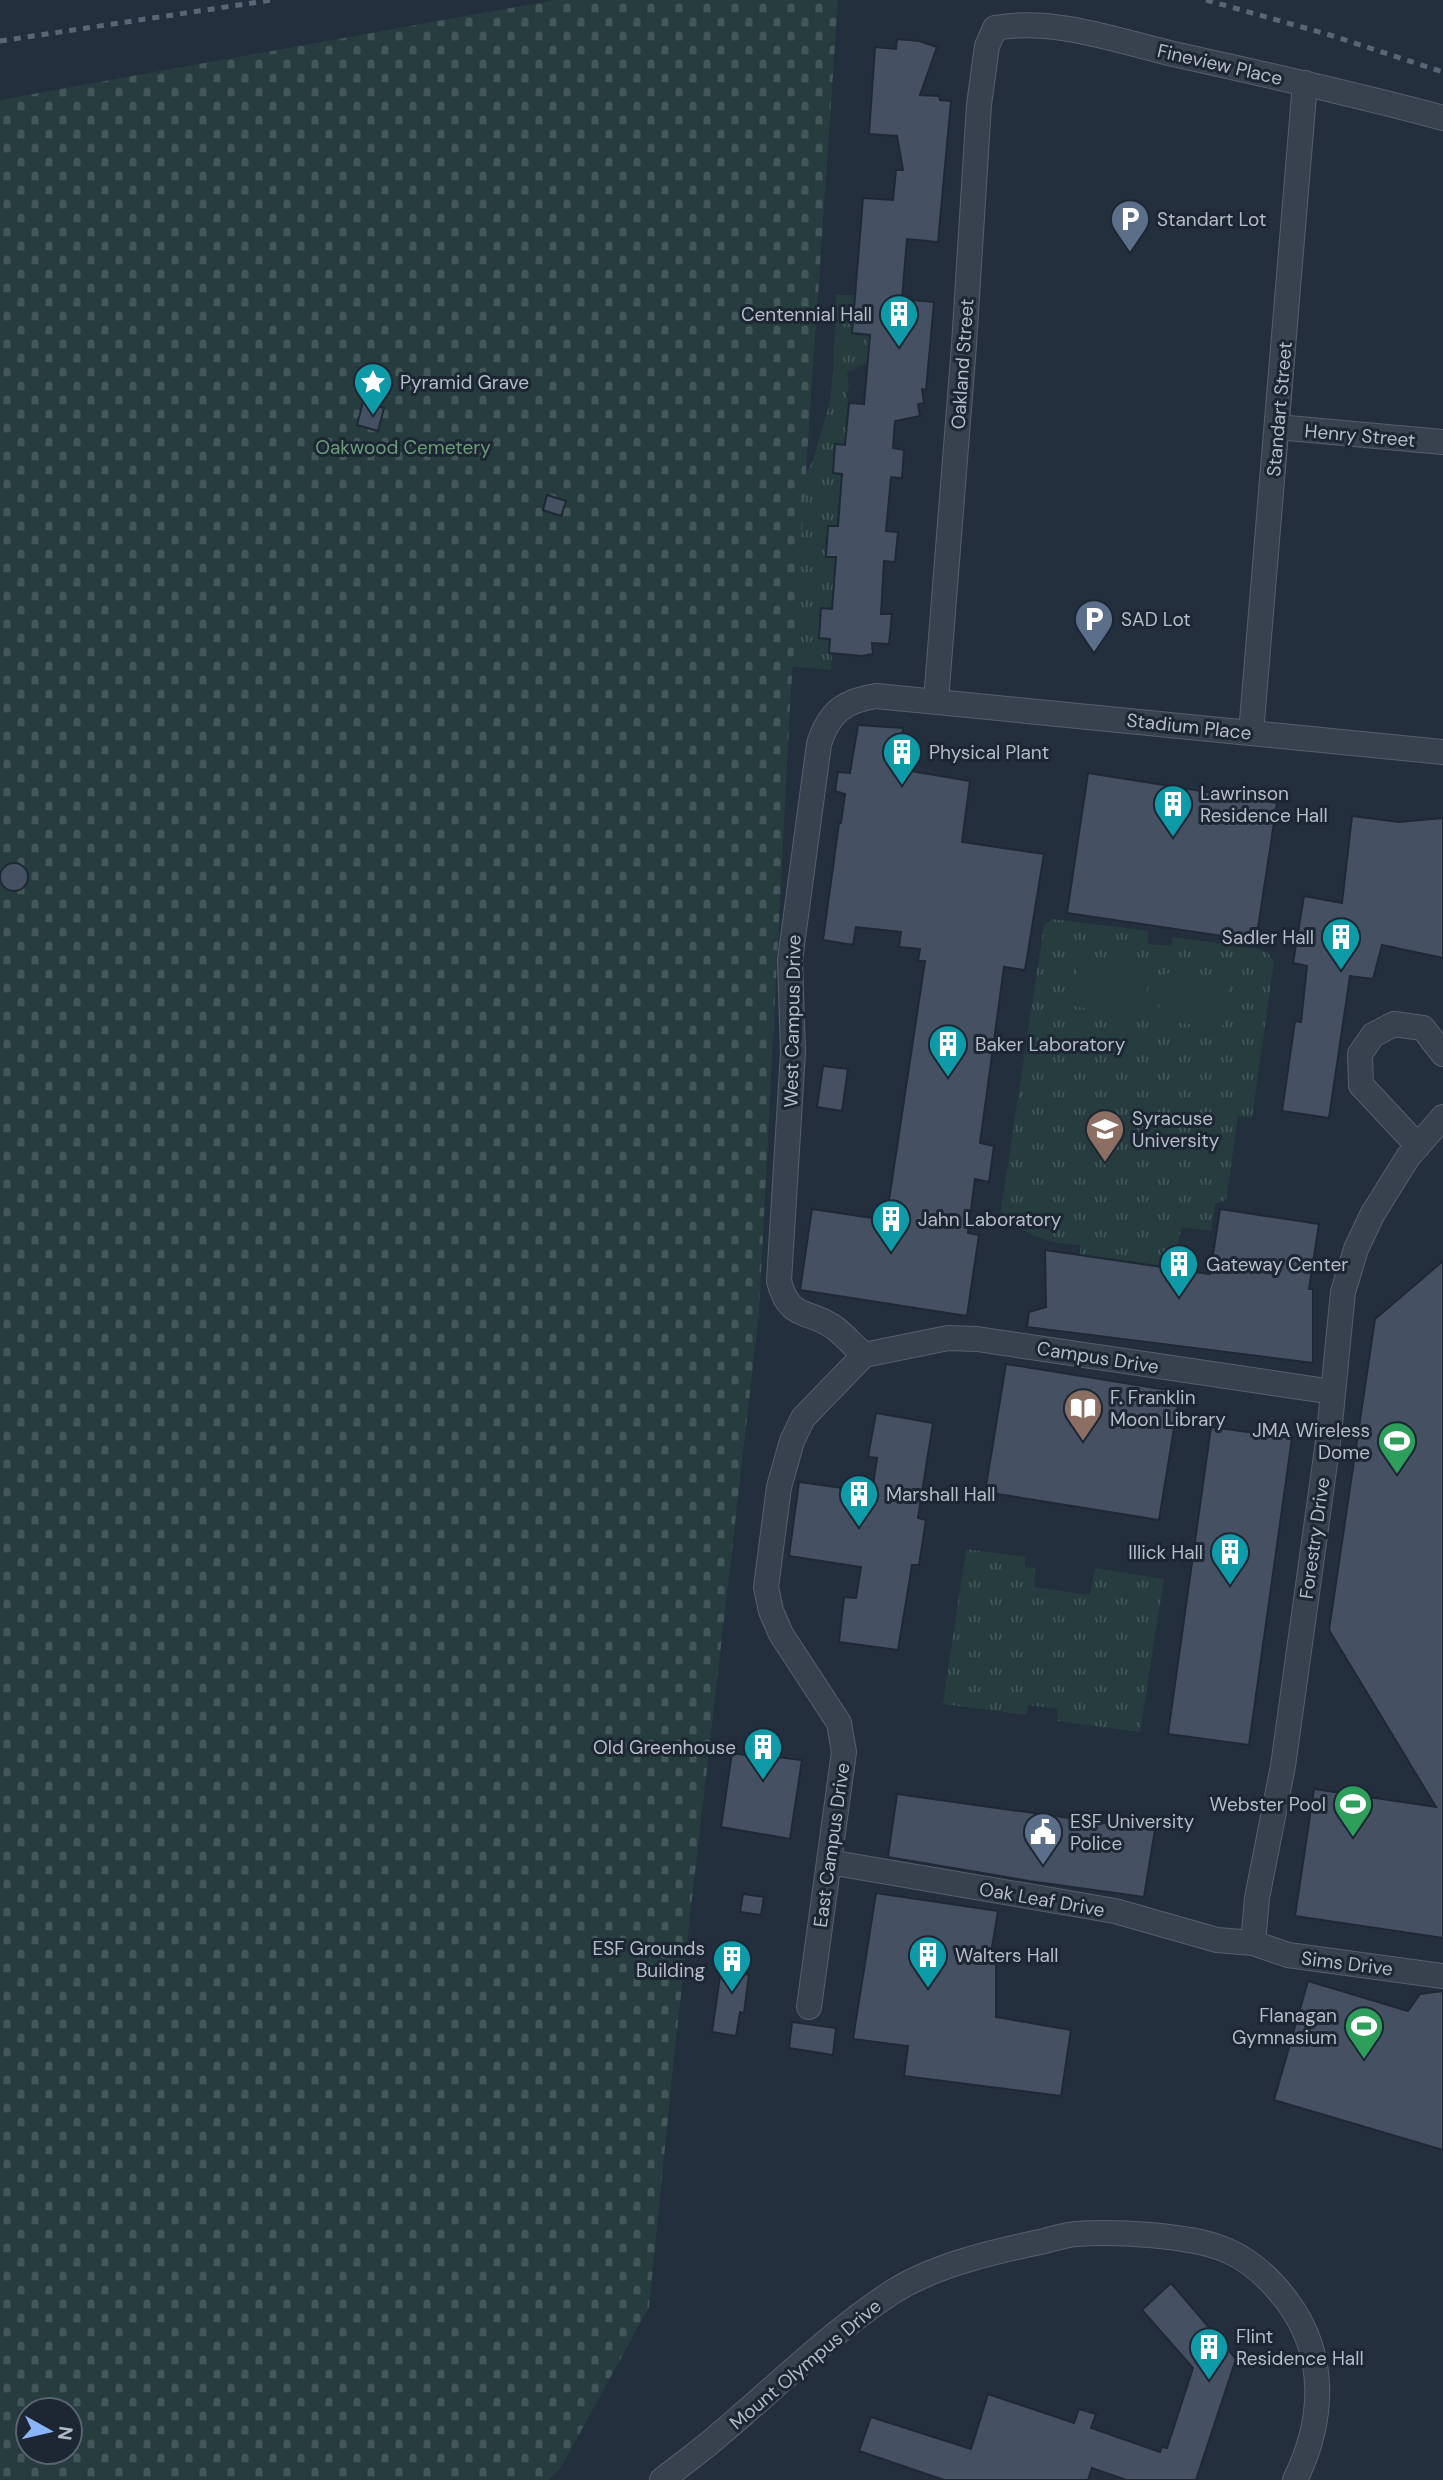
<svg xmlns="http://www.w3.org/2000/svg" width="1443" height="2480" viewBox="0 0 1443 2480" font-family="'DM Sans',sans-serif">
<style>
.grass{fill:url(#grass-tufts)}
.cemetery{fill:url(#cemetery-stones);fill-rule:evenodd}
.pitch{fill:#263c3f}
.building{fill:#455162;stroke:#1f2835;stroke-width:2}
.lines{fill:none;stroke-linecap:round;stroke-linejoin:round}
.street-casing{stroke:#565f6c;stroke-width:26}
.street{stroke:#38414e;stroke-width:24}
.rail{stroke:#5a6575;stroke-width:5;stroke-dasharray:7 7;stroke-linecap:butt}
.labels{text-anchor:middle;stroke-width:6;stroke-linejoin:round;paint-order:stroke}
.street-label{font-size:19px;fill:#b4bcc9;stroke:#1d2633}
.poi-label{font-size:19px;fill:#b4bcc9;stroke:#1d2633;text-anchor:start}
.park-label{font-size:19px;fill:#6b9a76;stroke:#1d2633}
</style>
<defs>
<pattern id="grass-tufts" width="24" height="20" patternUnits="userSpaceOnUse" patternTransform="scale(1.75)"><rect width="24" height="20" fill="#263c3f"/><path d="M3 7l-1-3M5 7V3M7 7l1-3M15 17l-1-3M17 17v-4M19 17l1-3" fill="none" stroke="#435659"/></pattern>
<pattern id="cemetery-stones" width="16" height="16" patternUnits="userSpaceOnUse" patternTransform="scale(1.75)"><rect width="16" height="16" fill="#263c3f"/><path d="M2 7V4a2 2 0 0 1 4 0v3zM10 15v-3a2 2 0 0 1 4 0v3z" fill="#435659"/></pattern>
</defs>
<rect width="100%" height="100%" fill="#242f3e"/>
<path class="grass" d="M836,295h19l-3,38 35,4 -12,27 -8,-1 -20,9 2,15 -3,7 3,9 -4,42 -10,-1 -2,29 9,1 -4,52h-10l-2,30 10,2 -4,51h-11l-2,29 11,1 -1,14 3,1 -1,16 -45,-4 10,-178 16,-25 17,-57 4,-30z
M1052,919l96,12v13l23,2 2,-9 86,12 9,4 6,9 -22,156 -14,-2 -12,84 -11,4 -4,27 -30,-4 -7,41 -94,-12v-11l-23,-2 -23,-7 -11,-7 -24,-6 45,-298z
M966,1549l59,8v10l11,2 -2,18 56,8 5,-27 69,11 -24,153 -83,-11 1,-12 -30,-4 -2,10 -83,-11z"/>
<path class="cemetery" d="M555,0h283l-48,706 -31,607 -84,735 -26,259 -89,162 -12,11h-548v-2380zM28,2410h42v42h-42z"/>
<path class="pitch" d="M1079,959l72,11 -10,49 -71,-14z
M1165,973l64,8 -7,47 -65,-8z"/>
<path class="building" d="M897,39l22,2 18,6 -17,48 19,1 1,4 11,1 -13,141 -31,-3 -5,60 32,3 -8,88 -4,-1 2,14 -6,1 2,12 -25,5 -2,27 11,2 -2,28 -11,-1 -5,54 12,1 -3,30 -11,-1 -3,53h11l-3,30 -17,-1 1,11 -11,2 -33,-3 1,-14 -11,-1 2,-30 11,1 4,-52h-10l2,-31h10l4,-52 -9,-1 2,-29 10,1 4,-42 15,1 6,-69 -18,-2 11,-135 30,2 3,-30h7l-6,-34 -28,-2 6,-87 21,2z
M363,402l21,6 -6,23 -21,-6z
M547,495l19,6 -5,15 -18,-6z
M858,725l45,3 -5,41 72,12 -8,61 82,12 -19,116 -21,-3 -24,176 14,3 -5,36 -14,-3 -7,54 11,2 -12,81 -167,-26 12,-81 74,11 39,-259h-7l2,-12 -21,-2 2,-15 -45,-5 -3,18 -30,-5 16,-117h2l4,-29 -10,-3 3,-19 12,1z
M1088,773l189,30 -21,138 -189,-28z
M1352,816l47,6 44,-4v140l-61,-13 -9,34 -23,-3 -21,142 -47,-7 13,-90 6,1 6,-56 -14,-3 11,-67 38,7z
M0 877a14 14 0 1 1 28 0a14 14 0 1 1-28 0Z
M823,1066l25,3 -6,42 -25,-4z
M1220,1209l99,15 -10,65h4v74l-286,-36 2,-15 17,-5 -1,-57 165,24z
M1443,1261v677l-148,-22 19,-127 122,18 -107,-177 46,-311z
M1006,1364l174,28 -21,128 -174,-28z
M876,1413l57,10 -15,95 8,2 -7,45h-7l-14,85 -59,-8 5,-45 12,1 5,-31 -72,-11 10,-74 73,10 5,-34 -9,-1z
M1211,1427l81,11 -43,307 -81,-11z
M732,1753l45,7v-3l25,3 -12,79 -69,-12z
M897,1794l258,36 -11,67 -115,-16 -141,-24z
M876,1893l122,18 -8,49 6,1v56l75,13 -10,66 -157,-20 4,-30 -55,-7z
M743,1894l21,3 -3,18 -21,-3z
M721,1969l28,6 -5,38 -4,-1 -4,24 -24,-4z
M1308,1981l100,30 12,-17 23,-3v159l-169,-50z
M792,2022l44,6 -3,27 -44,-7z
M1171,2283l65,76 -40,121h-70l-34,-12 -4,12h-144l-85,-29 12,-34 100,32 17,-55 86,29 5,-14 17,5 -5,14 69,24 2,-5 5,1 26,-80 -51,-58z"/>
<g class="lines">
<g class="street-casing">
<path id="street" d="M1277,427l166,15
M936,701l28,-356 15,-240 8,-59 8,-18c60,-11 125,14 183,27 89,20 178,39 265,63
M1251,733l54,-650
M1418,1146l-57,-61 -1,-31 13,-19 21,-11 29,4 20,26
M864,1355c-10,-9 -19,-19 -29,-27 -26,-19 -46,-7 -56,-47l14,-229 -3,-92 29,-216c10,-32 25,-43 57,-48l567,56
M864,1355l84,-17 29,1 356,53
M829,1862l286,49 102,29 36,3 35,12 155,21
M1253,1943l4,-45 26,-132 46,-332 14,-142 13,-43 16,-34 36,-58 35,-40
M809,2007l35,-255 -5,-29 -58,-89 -10,-23 -5,-24 13,-100 13,-46 11,-23 61,-63
M662,2480c19,-15 40,-30 58,-46 56,-47 109,-100 171,-141 41,-27 101,-41 149,-51 12,-3 24,-7 36,-8 25,-2 50,-1 74,1 62,6 97,13 137,66 41,55 37,120 8,179"/>
</g>
<use href="#street" class="street"/>
<path class="rail" d="M1206,0l124,35 113,37
M0,41l272,-41"/>
</g>
<defs>
<g id="parking-pin" transform="scale(2.0125)"><path d="M0 17L-7.5 6A9.5 9.5 0 1 1 7.5 6Z" fill="#5c6f8a" stroke="#1d2633"/><path d="M-3.5-5.5H1a3.5 3.5 0 0 1 0 7H-1V5.5H-3.5ZM-1-3.4V-.6H.8a1.4 1.4 0 0 0 0-2.8Z" fill="#fff"/></g>
<g id="building-pin" transform="scale(2.0125)"><path d="M0 17L-7.5 6A9.5 9.5 0 1 1 7.5 6Z" fill="#0f9aa8" stroke="#1d2633"/><path d="M-4-6H4V6H1V3H-1V6H-4ZM-2.5-4.3h1.7v1.8h-1.7ZM.8-4.3h1.7v1.8H.8ZM-2.5-1h1.7V.8h-1.7ZM.8-1h1.7V.8H.8Z" fill="#fff"/></g>
<g id="sight-pin" transform="scale(2.0125)"><path d="M0 17L-7.5 6A9.5 9.5 0 1 1 7.5 6Z" fill="#0f9aa8" stroke="#1d2633"/><path d="M0-6L1.8-2.2L6-1.7L2.9 1.2L3.7 5.4L0 3.3L-3.7 5.4L-2.9 1.2L-6-1.7L-1.8-2.2Z" fill="#fff"/></g>
<g id="university-pin" transform="scale(2.0125)"><path d="M0 17L-7.5 6A9.5 9.5 0 1 1 7.5 6Z" fill="#8d6e63" stroke="#1d2633"/><path d="M0-5L7-2L0 1L-7-2ZM-4 1L0 2.5L4 1V4Q0 6-4 4Z" fill="#fff"/></g>
<g id="library-pin" transform="scale(2.0125)"><path d="M0 17L-7.5 6A9.5 9.5 0 1 1 7.5 6Z" fill="#8d6e63" stroke="#1d2633"/><path d="M-6-4Q-3-5.5-.7-3.5V5Q-3 3-6 4ZM6-4Q3-5.5 .7-3.5V5Q3 3 6 4Z" fill="#fff"/></g>
<g id="stadium-pin" transform="scale(2.0125)"><path d="M0 17L-7.5 6A9.5 9.5 0 1 1 7.5 6Z" fill="#2e9e5b" stroke="#1d2633"/><path d="M0-5a6.5 5 0 1 0 0 10a6.5 5 0 1 0 0-10ZM-3.5-1.8h7v3.6h-7Z" fill="#fff"/></g>
<g id="civic-pin" transform="scale(2.0125)"><path d="M0 17L-7.5 6A9.5 9.5 0 1 1 7.5 6Z" fill="#5c6f8a" stroke="#1d2633"/><path d="M-.6-6.5H3V-4.5H.6V-3L4-1V1h2V6H-6V1h2V-1L-.6-3ZM-1.2 2.5V6h2.4V2.5Z" fill="#fff"/></g>
</defs>
<g fill-rule="evenodd">
<use href="#parking-pin" x="1130" y="219"/>
<use href="#building-pin" x="899" y="314"/>
<use href="#sight-pin" x="373" y="382"/>
<use href="#parking-pin" x="1094" y="619"/>
<use href="#building-pin" x="902" y="752"/>
<use href="#building-pin" x="1173" y="804"/>
<use href="#building-pin" x="1341" y="937"/>
<use href="#building-pin" x="948" y="1044"/>
<use href="#university-pin" x="1105" y="1129"/>
<use href="#building-pin" x="891" y="1219"/>
<use href="#building-pin" x="1179" y="1264"/>
<use href="#library-pin" x="1083" y="1408"/>
<use href="#stadium-pin" x="1397" y="1441"/>
<use href="#building-pin" x="859" y="1494"/>
<use href="#building-pin" x="1230" y="1552"/>
<use href="#building-pin" x="763" y="1747"/>
<use href="#stadium-pin" x="1353" y="1804"/>
<use href="#civic-pin" x="1043" y="1832"/>
<use href="#building-pin" x="928" y="1955"/>
<use href="#building-pin" x="732" y="1959"/>
<use href="#stadium-pin" x="1364" y="2026"/>
<use href="#building-pin" x="1209" y="2347"/>
</g>
<g class="labels">
<g class="street-label">
<text transform="translate(1220 64) rotate(13)" y="7">Fineview Place</text>
<text transform="translate(962 364) rotate(-86)" y="7">Oakland Street</text>
<text transform="translate(1279 409) rotate(-85)" y="7">Standart Street</text>
<text transform="translate(1360 435) rotate(5)" y="7">Henry Street</text>
<text transform="translate(1189 726) rotate(6)" y="7">Stadium Place</text>
<text transform="translate(792 1021) rotate(-89)" y="7">West Campus Drive</text>
<text transform="translate(1098 1357) rotate(9)" y="7">Campus Drive</text>
<text transform="translate(1314 1538) rotate(-82)" y="7">Forestry Drive</text>
<text transform="translate(831 1845) rotate(-82)" y="7">East Campus Drive</text>
<text transform="translate(1042 1899) rotate(10)" y="7">Oak Leaf Drive</text>
<text transform="translate(1347 1963) rotate(7)" y="7">Sims Drive</text>
<text transform="translate(805 2364) rotate(-40)" y="7">Mount Olympus Drive</text>
</g>
<g class="poi-label">
<text x="1157" y="226">Standart Lot</text>
<text x="872" y="321" text-anchor="end">Centennial Hall</text>
<text x="400" y="389">Pyramid Grave</text>
<text x="1121" y="626">SAD Lot</text>
<text x="929" y="759">Physical Plant</text>
<text x="1200" y="800">Lawrinson<tspan x="1200" dy="22">Residence Hall</tspan></text>
<text x="1314" y="944" text-anchor="end">Sadler Hall</text>
<text x="975" y="1051">Baker Laboratory</text>
<text x="1132" y="1125">Syracuse<tspan x="1132" dy="22">University</tspan></text>
<text x="918" y="1226">Jahn Laboratory</text>
<text x="1206" y="1271">Gateway Center</text>
<text x="1110" y="1404">F. Franklin<tspan x="1110" dy="22">Moon Library</tspan></text>
<text x="1370" y="1437" text-anchor="end">JMA Wireless<tspan x="1370" dy="22">Dome</tspan></text>
<text x="886" y="1501">Marshall Hall</text>
<text x="1203" y="1559" text-anchor="end">Illick Hall</text>
<text x="736" y="1754" text-anchor="end">Old Greenhouse</text>
<text x="1326" y="1811" text-anchor="end">Webster Pool</text>
<text x="1070" y="1828">ESF University<tspan x="1070" dy="22">Police</tspan></text>
<text x="705" y="1955" text-anchor="end">ESF Grounds<tspan x="705" dy="22">Building</tspan></text>
<text x="955" y="1962">Walters Hall</text>
<text x="1337" y="2022" text-anchor="end">Flanagan<tspan x="1337" dy="22">Gymnasium</tspan></text>
<text x="1236" y="2343">Flint<tspan x="1236" dy="22">Residence Hall</tspan></text>
</g>
<g class="park-label">
<text x="403" y="454">Oakwood Cemetery</text>
</g>
</g>
<g transform="translate(49 2431) rotate(98)"><circle r="33" fill="#1d2633" stroke="#59626f" stroke-width="2"/>
<path d="M0-5L12 26L0 18L-12 26Z" fill="#8ab4f8"/>
<text y="-10" font-size="19" font-weight="bold" text-anchor="middle" fill="#b4bcc9">N</text>
</g>
</svg>
